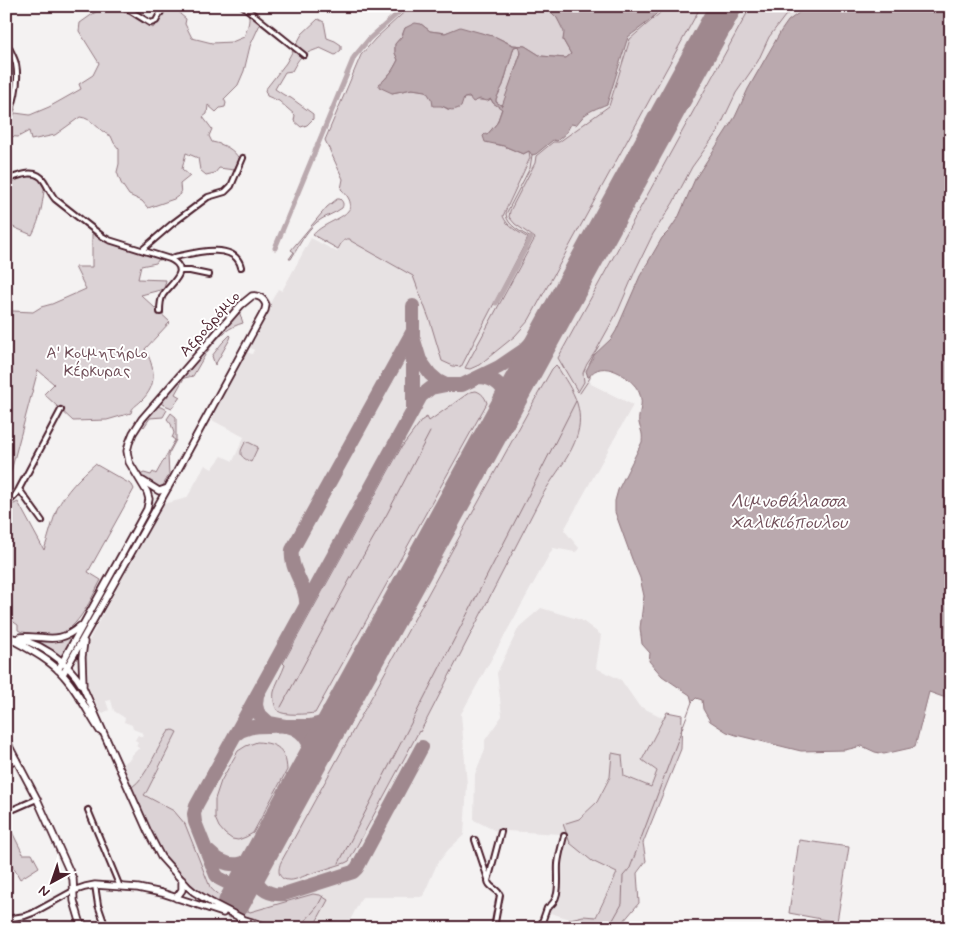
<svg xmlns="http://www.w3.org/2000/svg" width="957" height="934" viewBox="0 0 957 934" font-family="Mynerve,sans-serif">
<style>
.built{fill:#e7e2e3}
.green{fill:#dbd2d5;stroke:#927880}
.water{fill:#baa9ae;stroke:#8d727a;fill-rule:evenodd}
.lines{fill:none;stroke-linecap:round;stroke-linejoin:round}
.stream{stroke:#8d727a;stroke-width:1}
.canal{stroke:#baa9ae;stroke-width:5}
.taxiway{stroke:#9f888e;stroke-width:14}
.runway{stroke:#9f888e;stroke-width:32}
.street-casing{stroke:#4a1f2b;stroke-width:8}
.secondary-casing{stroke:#4a1f2b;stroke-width:9}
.street{stroke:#fff;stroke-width:4}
.secondary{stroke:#fff;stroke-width:5.5}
.labels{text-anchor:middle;stroke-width:4;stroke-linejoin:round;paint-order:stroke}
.street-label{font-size:16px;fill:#4a1f2b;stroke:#fff}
.park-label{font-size:16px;fill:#6e4c56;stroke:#fff}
.water-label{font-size:18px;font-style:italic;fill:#714f59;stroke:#fff}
</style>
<rect width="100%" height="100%" fill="#f4f2f2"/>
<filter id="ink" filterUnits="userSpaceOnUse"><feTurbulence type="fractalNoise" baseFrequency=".02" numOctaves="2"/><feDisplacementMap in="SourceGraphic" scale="10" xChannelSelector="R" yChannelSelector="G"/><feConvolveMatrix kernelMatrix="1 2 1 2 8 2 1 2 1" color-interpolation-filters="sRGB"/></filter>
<g filter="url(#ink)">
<path class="built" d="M411,6h397l-3,4 -9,4 -23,29 -38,74 -40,62 -16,37 -10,15 -7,7 -22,38 -24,55 -5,8 -17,16 -8,16 2,6h1l2,7 42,21 -69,125 15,18 -2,3 -2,1 -22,-4 -92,166 6,71 -3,50 -16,15 -11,14 -14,32 -3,1h-58l-16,31h-23l2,-5 -7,-4 -3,5 -4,4h-31l-31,-10 -53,-28 -35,-39 -23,-47 -16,-39 9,-7 -1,-1 8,-8h1v-1l-3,-2 2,-4 -3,-2 3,-5 4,2 1,-4 -10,-4 -1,-4 -8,-3 1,-4 -11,-7 -3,-11 -5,1 3,9 -8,4 -13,-28 -3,-16v-17l2,-8 10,-20 66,-121 24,-6 18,-33 7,4 10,-13 11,5 11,-24 -34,-18 36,-67 6,2 2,-4 -7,-5 31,-56 4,2 29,-53 26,14 6,-11 5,-2 9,-34 -16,-16 2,-10 -18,-39 36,-85 14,-16z
M541,608l40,12 20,15 -5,33 25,12 18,26 25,12 -22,42 15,11 -6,17 -27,-12 -2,-21 -26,47 -17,17 13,42 25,12 -22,44 -12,-1 -13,3 -23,-7 2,-3 6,-5 4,-17v-25l5,-21 -3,-7 -55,-3 -2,7 -8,-4v-3l-22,-11 1,-46 10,-25v-9l17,-24 -5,-43 22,-46z"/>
<path class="green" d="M104,6h15l34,22 14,-22h15l-2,8 6,5 -1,5 7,14 20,5 20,-1 12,-5c4,-11 9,-21 0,-31h10l-3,4 10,12 -11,24 -6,25 -6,14 -14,14 2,4 -1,4 -5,1 -4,4 -8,-7 -1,9 -4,3 9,12 -3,7 3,6c11,2 22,7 27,17l-5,11 -15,-2 -4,5 -9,2 -6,-5 -2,-12 -12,-5 -4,16 8,7 -10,8 1,10 -7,5 -26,9 -6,-7 -13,-6 -8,-12 -4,-11 2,-8v-15l-5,-6 -3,-7c-12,-4 -18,-18 -31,-19l-25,18 -24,5 -2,-9 -11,6 -12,-1v-6l9,-17 15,2 19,-8 32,-18 -2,-5 14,-9 6,-12 -20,-32 1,-8z
M411,6h134l12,12 8,14 -2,8 8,14 -5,4 -25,-2 -16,-10 -12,-1 -17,-8 -36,-9 -15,5 -15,-2 -9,-7 -16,4 -3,8 -7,8v9l3,7 -6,11 -9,10 9,12 20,-4 15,2 5,9 17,10 12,-7 2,-5c9,-1 20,5 28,1l2,4 9,5 -5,15 -10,12 -2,6 19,5 19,8 6,-3 1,7 -27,58c4,11 16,16 25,22l-67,129 -8,-1 -11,-5 -12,-40 -17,-45 -62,-35 -1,-2c-7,-1 -9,5 -12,10l-25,-14c13,-17 56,-19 28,-46l2,-10 -18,-39 36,-85 14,-16z
M665,6h36l-172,314 -14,16 -36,29 -9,4 -5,-1 70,-130 -20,-14 -6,-7 1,-6 25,-48 1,-7 17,-14h6l50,-36 21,-67 30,-26z
M751,6h47l-13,10 -16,21 -11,24 -22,32 -18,38 -26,36 -19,36 -20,31 -17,35 -18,42 -21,38 -10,15 -4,9 1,9 -6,10 -20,-34z
M318,19l6,3 3,16 8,3 6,4v5l-6,5 -15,-7c-18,7 -19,6 -28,23l-7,1 -10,17 9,6 7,3 22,16v5l-6,6 -6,2 -7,-6 1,-6 -16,-14 -12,-5 -2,-6 21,-27 16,-29z
M519,46v3l2,3 -18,54 -7,-4v-3l7,-14 11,-38z
M34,174l11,8c-2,18 -4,37 -13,53l-26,-11v-44z
M337,199h3c3,3 4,5 2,9 -8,6 -17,8 -25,14 -12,10 -18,24 -26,37h-2l5,-7 -3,-2 36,-43z
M92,234l16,8 52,16 -4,5 -15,3 -3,13 28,1 -2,9 -23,6 29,27 -25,27c10,19 13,36 -4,52 -5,5 -9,6 -10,12l-24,7 -34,1 -29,-27 10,-10 -16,-14 -32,120v-182l7,3 20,1 8,-5 11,-3 34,-15 -11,-22h17z
M239,311l4,12c-26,7 -38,32 -50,53l-9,2 -9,16 5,3 -8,11 -10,-4 -2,-2z
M230,335l1,1 -1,3 -15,26 -3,-9 10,-13z
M556,365l1,1c7,12 16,24 20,37 9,29 -8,52 -23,74 -7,10 -13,20 -18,30l-110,214 -6,11 -1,-1 -70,130 -4,2c-13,4 -25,8 -38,12 -6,2 -13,6 -19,5 -11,-1 -10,-11 -7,-18l248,-452 23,-41z
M476,391c6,2 9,6 11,12l-172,310c-7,1 -32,3 -37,-2 -4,-4 -5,-14 -4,-19 2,-9 8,-18 11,-27l-2,-2 118,-215 21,-28 5,-3 2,4 41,-29z
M157,406l7,2 3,2 -4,7 -13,1 -6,9 -2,-2c-15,25 -18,25 -2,50l4,-2 7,2 2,-3 3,2 19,-34 -3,-2 2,-5 -3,-9 -4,-5 4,-6 5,4v23l-8,15 1,20 -7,12 -2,1c-10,-3 -19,-9 -24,-18 -4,-6 -8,-11 -8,-18 0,-14 19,-37 29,-46z
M246,441l12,6 -7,15c-13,-6 -12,-9 -5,-21z
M95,464l37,21 2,4 -46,83 13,8c-9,17 -23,50 -43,54 -12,3 -25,-1 -36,-2l-4,-2v-5l-10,-7 -2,2v-112l12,-6 26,48c5,-14 8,-28 13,-41 8,-17 24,-33 38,-45z
M74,634l1,1 -14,22 -26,-16 1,-1c14,3 25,2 38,-6z
M667,712l15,3 -1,34 -38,94 3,18 -9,12 2,30 -21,25h-53l5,-9 13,-3 13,1 21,-44 -25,-12 -22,-18 -7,-19 16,-5 18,-17 13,-25 2,-24 10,2 2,21 27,11 6,-16 -15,-11z
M173,730l4,2 -30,59 -3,4 30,16 11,13 25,63c7,10 28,18 40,25l63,-18 7,1 8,5 -13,24 -4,4h-31l-31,-10 -35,-16 -18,-12 -35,-39 -23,-47 -6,-17c15,-10 24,-38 35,-53l2,-3z
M257,742c20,1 29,7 30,28l-34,63 -7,4 -8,3 -6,-1 -7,-5 -6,-7 -4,-9v-19l6,-18 17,-30 8,-5z
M9,826l14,28h9l7,13 -19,12 -13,-23h-1v-28z
M799,840l50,7 -12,75 -48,-9z"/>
<path class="water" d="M545,6h117c-8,13 -22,22 -34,31l-21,67c-9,4 -20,7 -26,15 -2,2 -3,4 -5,6l-5,-1 -5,9 -9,8 -4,-1 -17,14 -4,1 -3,-4 -6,3 -19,-8 -19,-4 -2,-6 2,-2 2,1 10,-12 5,-14 -9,-6 -2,-4 -4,2 -7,-2 -7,3 -4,-5 -5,1 -3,9c-12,6 -11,1 -20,-1 -3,0 -6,0 -8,0l-1,-6 -6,-9 -14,-2 -20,4 -13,-6v-3c9,-6 14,-14 19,-24l-3,-7v-9l7,-8 3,-8 10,-5 6,1 9,7 15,2 15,-6 36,10 16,8 13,1 16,10 25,2 5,-4 -8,-14 1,-8 -7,-14zM519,46l2,7 -19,53 -6,-4v-3l7,-14 11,-38z
M808,6h143v684l-5,2 1,5h-4l-14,-5 -14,55 -31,7 -9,-2 -13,-6 -17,4 -44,1 -65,-16 -9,-3 -17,-11 -7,-12 -1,-9 -6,-2 -4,4 -2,-7 -28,-19 -13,-15 1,-8 -8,-9 -2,-16 4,-32 -4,-18 -8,-19 -17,-47v-11l3,-11 24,-48c1,-10 -1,-10 -3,-19 -2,-9 6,-18 0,-31 -7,-15 -38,-35 -50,-15h-1l-2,-6 8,-16 17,-16 5,-8 24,-55 22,-38 7,-7 10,-15 16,-37 40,-62 13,-28 33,-58 7,-10z"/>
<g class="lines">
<path class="stream" d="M531,238c-9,-6 -24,-12 -25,-24l24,-46 2,-13
M580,393l10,-15v-2
M947,697l4,2
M281,707l69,-128 37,-65 43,-82
M339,863l187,-363 50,-99
M613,920l9,-16 1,-28 7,-8 62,-166
M299,928l18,-21 6,-11"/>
<path class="canal" d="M275,248l79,-191 15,-18 37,-33
M496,303l35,-65"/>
<path class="taxiway" d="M413,306v102
M413,337l7,23 10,14 8,7 8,4h16l37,-18 25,-17 19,-19 20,-28
M480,377c14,1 28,10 25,27 -1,5 -4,10 -6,15
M306,606c2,-20 -17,-36 -14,-56l121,-219
M257,695l-1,10 2,8 11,10 16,3h25l19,-5 9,-9
M235,735c10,-8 20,-9 33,-9 6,0 13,-1 19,0 21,5 28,23 20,42
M208,851c20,20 41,17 57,-6
M259,857c-1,3 -4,7 -4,11 -2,18 12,28 29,26l69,-22 4,-4 65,-121
M228,883l-8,-4 -4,-4 -21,-53 -1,-8 2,-8 225,-410 10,-8 15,-3"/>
<path class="runway" d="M234,903l492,-897"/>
<g class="street-casing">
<path id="street" d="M123,6l27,17 4,-1 2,-1 8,-15
M243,6l61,49
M6,41c3,8 8,15 10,23 4,20 -3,41 -10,60
M6,180c12,-4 30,-13 38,1 4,6 6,12 11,18l47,37 7,4 61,19c22,11 1,24 -7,36 -3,5 -3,11 -3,17
M142,250l30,-26 36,-27 17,-5 6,-6 12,-28
M170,259l5,-2c18,-4 60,-16 66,10
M180,271h10l19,4
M19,489l23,32
M6,504l8,-7 5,-8 42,-79
M6,764l11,-4
M6,805l5,4h3l23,-10
M88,810l32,77
M475,840l13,39
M95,885l3,20 8,23
M6,919l19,-3 8,-3 40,-22
M494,928l6,-33c-3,-7 -11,-7 -12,-14l13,-49
M540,928l7,-20c15,-8 10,-30 11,-44 1,-10 4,-19 6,-28"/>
</g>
<g class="secondary-casing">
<path id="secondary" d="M6,9l2,-3
M143,481l16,10 9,-3
M6,637c32,3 61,23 77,50l65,145 13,25 27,30 6,5 18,11 31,16
M20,637c26,-2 38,9 60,-11
M9,638c18,10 42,22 55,38 15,17 24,37 36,55
M58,670l89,-161 2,-10 -2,-7 -18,-30 -2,-11 2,-8 4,-10 9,-14 99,-114 11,-9c7,-1 12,3 14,9l-1,5 -90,165 -112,199
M83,685l-1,-28 2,-15
M6,737l4,11 27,51 36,80 1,22 8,27
M73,891l12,-4 10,-2 43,3 24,5 61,20
M176,898l6,-8v-10
M239,918l32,10"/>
</g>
<use href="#street" class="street"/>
<use href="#secondary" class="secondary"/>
</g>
</g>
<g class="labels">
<g class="street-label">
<text transform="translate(209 323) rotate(-48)" y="6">Αεροδρόμιο</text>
</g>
<g class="park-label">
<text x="97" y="358">Α' Κοιμητήριο<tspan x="97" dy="18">Κέρκυρας</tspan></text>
</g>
<g class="water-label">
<text x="789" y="507">Λιμνοθάλασσα<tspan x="789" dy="21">Χαλικιόπουλου</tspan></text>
</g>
</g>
<rect width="957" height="934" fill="none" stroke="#fff" stroke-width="25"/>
<rect x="12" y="12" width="932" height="909" fill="none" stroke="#4a1f2b" stroke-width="2" filter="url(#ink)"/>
<g transform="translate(52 882) rotate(220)" stroke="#ffffff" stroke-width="4" paint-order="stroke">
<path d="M0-4L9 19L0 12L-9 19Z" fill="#4a1f2b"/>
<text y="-8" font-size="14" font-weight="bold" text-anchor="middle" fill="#4a1f2b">N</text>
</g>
</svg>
